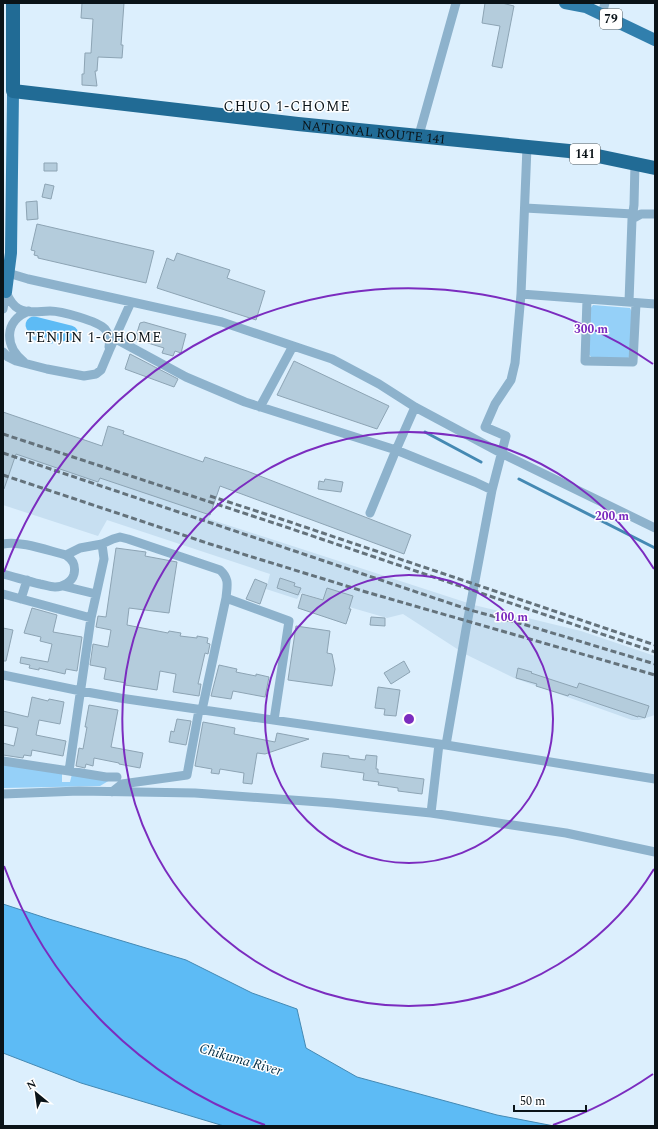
<svg xmlns="http://www.w3.org/2000/svg" width="658" height="1129" viewBox="0 0 658 1129" font-family="Spectral,serif">
<style>
.built{fill:#c7dff1}
.green{fill:#95d0f8}
.water{fill:#5dbbf5;stroke:#4489b3}
.lines{fill:none;stroke-linecap:round;stroke-linejoin:round}
.stream{stroke:#4489b3;stroke-width:3}
.river{stroke:#5dbbf5;stroke-width:17}
.building{fill:#b4ccdc;stroke:#8da4b4}
.minor{stroke:#8db2cc;stroke-width:9}
.major{stroke:#317fad;stroke-width:12}
.highway{stroke:#216b95;stroke-width:14}
.rail{stroke:#64727b;stroke-width:3;stroke-dasharray:6 3;stroke-linecap:butt}
.ring{fill:none;stroke:#7b2cbf;stroke-width:2}
.labels{text-anchor:middle;stroke-width:3;stroke-linejoin:round;paint-order:stroke}
.shield{fill:#fff;stroke:#545a5d;stroke-width:1}
.shield-label{font-size:12px;font-weight:bold;fill:#0a1318}
.street-label{font-size:13px;fill:#0a1318;stroke:#fff}
.neighbourhood-label{font-size:14px;letter-spacing:1px;fill:#0a1318;stroke:#fff}
.water-label{font-size:14px;font-style:italic;fill:#052f46;stroke:#fff}
.centre{fill:#7b2cbf;stroke:#fff;stroke-width:2}
.ring-label{font-size:12px;text-anchor:middle;font-weight:bold;fill:#7b2cbf;stroke:#fff;stroke-width:3;stroke-linejoin:round;paint-order:stroke}
</style>
<rect width="100%" height="100%" fill="#dceffd"/>
<path class="built" d="M3,412l107,41 109,37 -10,29 265,86 107,26 74,25v59l-16,5h-7l-118,-42 -49,-24 -62,-40 -16,4 -86,-25 -4,6 -31,-10 4,-15 -163,-54 -9,16 -95,-31z"/>
<path class="green" d="M593,305l37,3 2,4 -2,44 -3,3 -36,-2 -3,-4 2,-44z
M39,321c9,0 17,-1 24,6l-3,7 -8,10c-9,-1 -20,-1 -23,-11l3,-6z
M3,765l59,8v9h8l2,-8 38,6 -10,6 -97,2z"/>
<path class="water" d="M3,904l46,15 137,41 66,33 45,16 9,39 51,29 140,38 57,11h-330l-143,-43 -78,-30z"/>
<g class="lines">
<path class="stream" d="M425,432l56,30
M519,479l136,69"/>
<path class="river" d="M34,325l36,9"/>
</g>
<path class="building" d="M82,3h42l-3,42h2l-1,13 -24,-1 -1,14h-2l2,15 -15,-1v-11h2l1,-21h6l2,-34 -12,-1z
M485,3h17l12,3 -12,62 -10,-2 8,-40 -18,-3z
M44,163h13v8h-13z
M45,184l9,2 -3,13 -9,-2z
M37,201l1,18 -11,1 -1,-18z
M37,224l117,27 -8,32 -108,-25v-2l-4,-1 1,-4 -4,-1z
M177,253l53,17 -3,8 38,13 -9,29 -99,-32 10,-30 7,3z
M144,322l42,12 -5,19 -6,-2 -2,5 -11,-3 2,-5 -29,-9 5,-16z
M130,354l48,25 -4,8 -49,-18z
M294,361l95,45 -12,23 -100,-34z
M3,412l99,34 6,-20 16,5 -1,3 80,28 2,-5 42,14 164,64 -7,19 -184,-68 -10,29 -110,-37 -2,4 -82,-28 -12,35h-1z
M325,479l18,3 -2,10 -23,-3 1,-8 5,1z
M116,548l30,4 -1,4 32,6 -8,51 -40,-5 -2,17 41,8 1,-2 12,2 -1,3 17,2v-2l11,2 -1,5 3,1 -2,10 -3,-1 -7,31h3l-2,12 -26,-4 3,-18 -16,-3 -3,19 -32,-5 1,-2 -22,-4 2,-11 -16,-3 3,-21 15,3 3,-17 -15,-3 2,-11 8,1z
M280,578l15,5 -1,3 7,2 -3,7 -21,-7z
M255,579l12,5 -7,20 -14,-5z
M327,588l26,8 -4,13h2l-5,15 -48,-16 4,-14 21,6z
M32,608l25,7 -4,17 29,5 -5,34 -11,-2 -1,5 -26,-6v2l-10,-2 1,-3 -10,-2 1,-6 27,5 4,-18 -12,-3 1,-4 -17,-4z
M371,617l14,1v8l-15,-1z
M296,626l34,5 -3,22 5,1 3,15 -3,17 -44,-6z
M3,628l10,2 -7,31h-3z
M404,661l6,11 -19,12 -7,-11z
M219,665l18,4 -1,3 20,4v-2l13,3 -4,20 -32,-6 -2,8 -20,-3z
M518,668l14,4 -1,1 46,15 2,-5 70,23 -4,12 -7,-2v1l-69,-23 -1,2 -32,-10 1,-2 -21,-6z
M378,687l22,3 -4,26 -12,-1 1,-6 -10,-1z
M32,697l16,4 1,-2 15,3 -4,22 -21,-4 -3,15 30,6 -3,15 -31,-6 -1,6 -7,-1 -1,3 -20,-3v-12l11,3 4,-18 -15,-3v-14l25,6z
M89,705l29,5 -7,37 32,6 -3,15 -21,-4v-1l-25,-5 -1,8 -7,-2 -1,4 -9,-2 3,-18 4,1 4,-22h-2z
M177,719l14,2 -5,24 -17,-3 2,-11 3,1z
M203,722l32,6 -1,6 41,8 2,-9 32,6 -44,15 -8,-1 -5,31 -9,-1 1,-10 -24,-4 -1,5 -8,-1 1,-4 -17,-3z
M323,753l26,3v2l16,2 1,-5 11,1 -1,13h2v4l46,6 -2,15 -24,-3v-3l-20,-3 1,-3 -16,-2 1,-7 -43,-6z"/>
<g class="lines">
<path class="minor" d="M602,14l3,-11
M419,135l37,-132
M525,208l108,6
M632,219l9,-5h14
M8,273l20,6 194,43 110,37 47,25 36,23 86,46 154,75
M6,292c3,7 7,14 13,17 9,5 21,2 31,2 11,0 48,10 55,18 4,5 5,12 4,18
M521,294l134,10
M587,299l-2,62 48,1 3,-59
M629,302l3,-83 2,-14 1,-42
M3,309l3,-17
M114,338l72,39 59,25 151,48 79,32 17,8
M3,352l5,5 8,4 31,8 37,7 12,-2 5,-4 8,-19 22,-49
M24,362c-19,-15 -21,-41 5,-51
M260,407l33,-61
M370,513l26,-63 19,-43
M3,544c17,-4 46,7 63,11 7,5 10,10 8,19 -2,8 -11,13 -19,13 -5,0 -10,-2 -15,-3 -13,-3 -25,-7 -37,-10
M102,544l2,15 -13,59 -22,153 37,6h11
M66,555l14,-7 22,-4 11,-5 7,-2 8,2 92,31c10,9 7,16 6,28l63,23 -15,99
M63,586l33,8
M3,594l88,24
M21,599l6,-19
M3,675l78,16 39,7 326,47 209,34
M202,710l24,-112
M446,745l20,-116 26,-139 14,-54 -21,-9 10,-23 16,-24 4,-17 6,-69 6,-147
M3,761l66,10
M112,792l10,-8 65,-9 12,-65
M3,794l76,-3 116,2 138,10 98,10 135,20 89,19
M431,813l8,-69"/>
<path class="major" d="M565,3l21,4 69,33
M6,292l5,-39 2,-162"/>
<path class="highway" id="s1" d="M13,3v88l285,33 271,27 24,4 62,13"/>
<path class="rail" d="M3,434l277,91 375,127
M3,453l467,157 56,15 129,39
M3,475l207,69 156,48 289,83
M210,496l71,23 374,126"/>
</g>
<g class="ring">
<circle cx="409" cy="719" r="144"/>
<path d="M654 869A287 287 0 1 1 654 569"/>
<path d="M653 1074A431 431 0 0 1 553 1125M265 1125A431 431 0 0 1 4 866M4 572A431 431 0 0 1 653 364"/>
</g>
<g class="labels">
<g class="shield">
<rect x="600" y="9" width="22" height="20" rx="3"/>
<rect x="570" y="144" width="30" height="20" rx="3"/>
</g>
<g class="shield-label">
<text x="611" y="23">79</text>
<text x="585" y="158">141</text>
</g>
<g class="street-label">
<text dy="5" stroke="none"><textPath href="#s1" startOffset="451">NATIONAL ROUTE 141</textPath></text>
</g>
<g class="neighbourhood-label">
<text x="287" y="111">CHUO 1-CHOME</text>
<text x="94" y="342">TENJIN 1-CHOME</text>
</g>
<g class="water-label">
<text transform="translate(241 1059) rotate(16)" y="5">Chikuma River</text>
</g>
</g>
<circle cx="409" cy="719" r="6" class="centre"/>
<g class="ring-label">
<text x="591" y="333">300 m</text>
<text x="612" y="520">200 m</text>
<text x="511" y="621">100 m</text>
</g>
<rect width="658" height="1129" fill="none" stroke="#0a1318" stroke-width="8"/>
<g transform="translate(36 1093) rotate(331)" stroke="#ffffff" stroke-width="3" paint-order="stroke">
<path d="M0-3L7 15L0 10L-7 15Z" fill="#0a1318"/>
<text y="-6" font-size="11" font-weight="bold" text-anchor="middle" fill="#0a1318">N</text>
</g>
<path d="M514 1105v6h72v-6" fill="none" stroke="#0a1318" stroke-width="2"/>
<text x="520" y="1105" font-size="12" fill="#0a1318" stroke="#ffffff" stroke-width="3" paint-order="stroke">50 m</text>
</svg>
